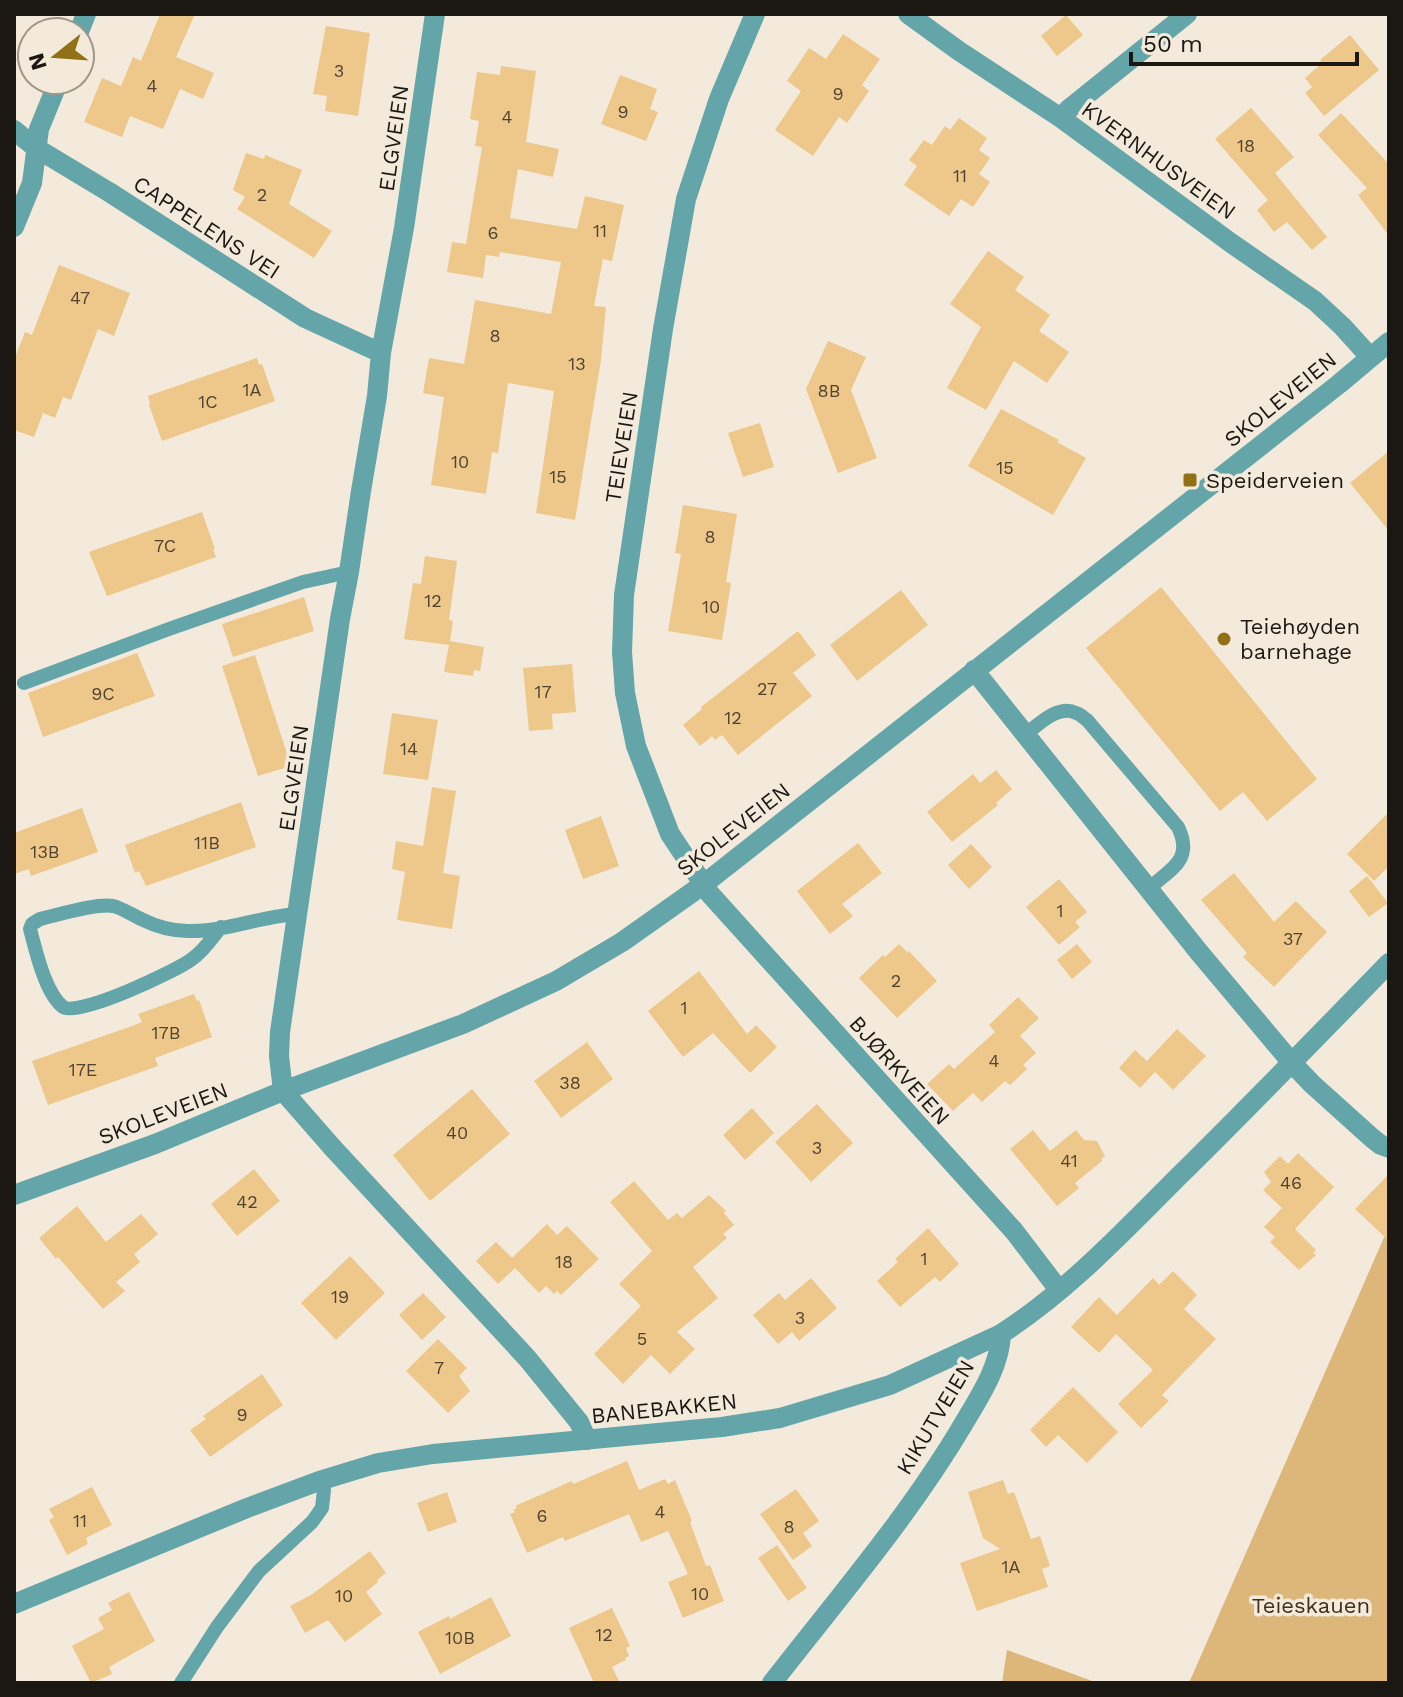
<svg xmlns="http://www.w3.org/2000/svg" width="1403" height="1697" viewBox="0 0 1403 1697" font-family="'Work Sans',sans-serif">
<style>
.forest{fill:#ddb67a}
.building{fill:#eec78a}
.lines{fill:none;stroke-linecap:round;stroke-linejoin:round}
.service{stroke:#64a5a9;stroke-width:14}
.minor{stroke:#64a5a9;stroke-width:20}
.poi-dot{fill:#917016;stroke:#f3eadc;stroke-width:3}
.labels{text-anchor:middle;stroke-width:7;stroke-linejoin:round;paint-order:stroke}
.number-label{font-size:18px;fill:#504431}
.street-label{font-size:22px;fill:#1b1813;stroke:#f3eadc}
.poi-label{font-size:22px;fill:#1b1813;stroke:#f3eadc;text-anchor:start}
.park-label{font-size:22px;fill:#413015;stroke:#f3eadc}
</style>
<rect width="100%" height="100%" fill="#f3eadc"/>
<path class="forest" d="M1389,1226v457h-200z
M1007,1650l91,33h-96z"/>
<path class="building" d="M160,14h35l-19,43 38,16 -11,26 -23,-10 -17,40 -33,-13 -8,21 -38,-15 18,-44 19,8 12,-29 8,4z
M1066,15l17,20 -26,21 -16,-20z
M326,26l44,7 -12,83 -33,-5 2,-15 -14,-2z
M843,34l37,25 -18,26 7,6 -22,32 -8,-6 -26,39 -38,-26 26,-39 -14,-10 22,-33 17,11z
M1350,35l29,35 -55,46 -19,-23 7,-6 -7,-9 17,-15 -2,-3z
M501,66l35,5 -10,71 33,7 -6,28 -35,-8 -8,49 67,11 8,-33 39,9 -12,56 -9,-2 -9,47 12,1 -5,53 -26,160 -39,-7 18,-122 -46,-8 -10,70 -6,-1 -6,42 -55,-9 13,-88 -21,-4 6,-35 35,6 11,-64 76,14 10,-52 -61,-10 -1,5 -13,-2 -3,23 -36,-6 5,-30 14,2 16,-97 -7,-1 4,-25 -9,-2 7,-47 23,3z
M620,75l37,14 -7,20 8,3 -12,29 -45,-17z
M1251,108l43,49 -19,16 52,64 -15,13 -25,-28 -13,10 -17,-22 11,-10 -53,-61z
M1341,113l48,51v72l-31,-41 9,-7 -49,-53z
M959,118l28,20 -8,12 11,8 -11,16 11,8 -17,25 -12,-8 -12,17 -45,-31 13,-19 -8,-6 15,-20 8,5 13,-19 5,4z
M246,153l18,6 1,-4 37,15 -13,34 43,27 -18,27 -77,-49 8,-12 -12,-7z
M988,251l36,26 -9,13 35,25 -11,16 30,21 -22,31 -33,-22 -28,49 -39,-22 34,-61 -31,-23z
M59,265l71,28 -16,43 -16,-7 -27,71 -8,-3 -8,21 -12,-5 -9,24 -20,-7v-70l11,-28 7,3z
M828,341l38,16 -15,33 26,68 -39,15 -32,-84z
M257,358l2,7 3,-1 13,37 -113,40 -13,-36 1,-1 -2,-8z
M1001,409l58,31 -2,2 29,16 -33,57 -85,-49z
M760,423l14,44 -31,10 -15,-44z
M1389,451v80l-39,-48z
M683,505l54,9 -11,68 5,1 -9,57 -54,-9 13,-77 -6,-1z
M202,512l13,37h-2l3,8 -109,39 -18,-44z
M425,556l32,5 -8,59 4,1 -3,20 34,6 -4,24 -6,-1 -1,6 -29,-4 5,-27 -45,-6 9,-56 8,1z
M1161,587l156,192 -50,42 -24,-29 -23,19 -134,-163z
M901,590l27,35 -71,56 -27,-36z
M304,597l10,34 -81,26 -11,-33z
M798,631l18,24 -23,18 19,23 -74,59 -16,-20 -7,5 -3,-4 -12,10 -17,-21 19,-16 -1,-2z
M137,653l18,43 -112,41 -15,-44z
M255,655l36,111 -33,10 -36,-110z
M572,664l4,48 -24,2 1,15 -24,2 -6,-63z
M392,713l46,7 -10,60 -45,-6z
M996,770l16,19 -16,14 2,2 -46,37 -25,-30 46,-38 7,9z
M432,787l24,4 -13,82 17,3 -8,53 -55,-9 8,-48 -13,-3 4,-28 27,5z
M241,802l15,45 -110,39 -7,-15 -4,2 -10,-28z
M82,808l16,44 -67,24 -2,-7 -15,5v-41z
M1389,812v54l-15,15 -27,-27z
M601,816l18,50 -36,13 -18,-49z
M858,843l24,30 -40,31 11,12 -23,18 -33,-43z
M971,844l21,23 -23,22 -21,-24z
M1234,873l40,49 22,-21 31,31 -53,55 -31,-30 4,-4 -46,-53z
M1367,876l21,27 -19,14 -20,-26z
M1059,879l28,33 -12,10 5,5 -21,18 -33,-38z
M899,944l9,9 1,-2 28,30 -40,37 -38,-40 24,-23 2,2z
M1077,944l15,18 -20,17 -15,-19z
M699,971l48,63 9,-9 21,22 -27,26 -37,-40 -30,24 -35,-46z
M194,994l3,7 2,-1 13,37 -57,21 3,8 -110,39 -16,-44 100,-35 10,-4 -4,-8z
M1018,997l21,21 -19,18 16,17 -13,12 4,4 -17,16 -5,-4 -23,21 -9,-9 -20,18 -26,-27 22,-20 5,5 41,-37 -6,-7z
M1177,1029l29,27 -33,34 -18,-18 -15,16 -21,-20 16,-18 12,11z
M587,1042l26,37 -52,39 -27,-37z
M472,1089l38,45 -80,67 -37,-46z
M817,1104l36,39 -42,39 -36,-40z
M752,1108l22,25 -29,27 -22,-25z
M1033,1130l17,21 26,-21 8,10 13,1 8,15 -4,3 1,2 -27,22 4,5 -22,18 -47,-57z
M1298,1153l36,34 -39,42 21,21 -3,3 3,2 -17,15 -29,-28 5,-5 -11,-10 18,-19 -19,-18 8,-8 -7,-10 16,-16 8,8z
M254,1169l26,32 -43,35 -26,-32z
M1389,1174v67l-34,-32z
M634,1181l34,39 9,-7 5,5 27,-23 17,16 -2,2 10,12 -11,9 4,4 -34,29 25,31 -41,34 18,17 -25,25 -19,-19 -28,29 -29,-30 47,-48 -22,-22 33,-33 -42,-49z
M77,1206l29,36 35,-28 17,20 -24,20 6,8 -24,20 9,9 -22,18 -45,-52 -2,2 -17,-21z
M547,1224l10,11 10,-9 32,33 -38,36 -4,-4 -3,3 -8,-8 -7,7 -24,-25 -17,16 -22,-23 20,-19 16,16z
M928,1228l31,36 -19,18 -5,-5 -35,30 -23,-26 21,-19 -3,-3z
M350,1256l35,37 -49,47 -35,-37z
M1173,1271l24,24 -13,14 32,30 -54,56 7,6 -28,27 -23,-24 35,-34 -37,-36 -17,19 -28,-26 28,-30 18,18 36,-37 6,7z
M811,1278l26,30 -38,33 -7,-9 -14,12 -25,-29 26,-22 6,7z
M423,1293l23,24 -24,23 -23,-25z
M438,1339l29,29 -8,8 11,15 -22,22 -42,-42z
M262,1374l21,31 -73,52 -20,-27 16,-11 -3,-3z
M1073,1387l45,45 -31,31 -29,-28 -12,12 -16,-17z
M627,1461l12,29 26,-11 3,5 7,-4 17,41 -2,1 16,44 4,-1 14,36 -41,17 -15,-36 20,-8 -20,-43 -27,11 -12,-28 -64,27 -2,-4 -36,16 -17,-39 5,-2 -2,-2 4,-2 -2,-2 57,-25 1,3z
M1003,1480l5,14 6,-2 17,47 9,-3 10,30 -8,3 6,18 -71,24 -17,-48 40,-14 -17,-11 -15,-46z
M92,1487l20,38 -26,13 2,6 -21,11 -18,-35 5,-3 -5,-8z
M796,1489l23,32 -16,12 9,13 -19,14 -33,-46z
M447,1492l10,30 -29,10 -11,-29z
M777,1545l30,43 -19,13 -30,-43z
M370,1551l16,22 -9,7 1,2 -12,10 16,22 -37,28 -17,-22 -23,13 -15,-27 21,-11z
M129,1592l26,49 -46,26 3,7 -21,9 -19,-37 32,-17 -6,-11 14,-8 -4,-7z
M491,1597l20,39 -71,38 -22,-42 31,-16 1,3z
M612,1608l18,38 -4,2 3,8 -4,2 1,2 -14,7 8,16h-26l-25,-55z"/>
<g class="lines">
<path class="service" d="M24,683l145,-54 134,-47 46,-10
M1025,735c13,-10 33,-31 51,-22 4,1 8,5 11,7l91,107c16,33 -7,42 -30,62
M221,927c-9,11 -17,24 -29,32 -15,12 -116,59 -129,48 -18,-14 -27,-56 -33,-78l2,-5 8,-5c18,-4 56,-16 73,-13 9,2 19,9 28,13 14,7 31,12 47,12 37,1 73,-15 109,-17
M181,1683l36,-56 42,-56 53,-49 10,-14 2,-18 -5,-9"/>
<path class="minor" d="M435,14l-31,214 -23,125 -4,43 -16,95 -12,81 -9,47 -60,413 -1,24 4,35 49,56 195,211 52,64 8,18
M755,14l-36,85 -33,100 -23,130 -39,266 -2,57 3,41 11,53 34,88 40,60 304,337 45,59
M908,14l51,37 102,67 170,125 84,58 28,26 27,30
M79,32l7,-18
M1061,118l8,-9 118,-95
M14,130l22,18 73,44 196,126 76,35
M14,227l18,-44 7,-54 20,-49
M974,670l224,281 94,112 20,21 60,54 9,7 8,3
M14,1195l141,-51 128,-53 180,-67 93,-43 66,-39 82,-58 635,-500 50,-42
M14,1604l233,-96 72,-27 59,-18 55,-9 289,-27 58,-9 110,-33 111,-51
M772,1683c66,-85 137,-167 192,-260 16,-27 36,-57 37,-89 67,-43 122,-102 178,-158 71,-70 141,-142 210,-213"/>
</g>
<g class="poi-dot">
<rect x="1182" y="472" width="16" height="16" rx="4"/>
<circle cx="1224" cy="639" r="8"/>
</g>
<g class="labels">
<g class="number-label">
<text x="339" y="77">3</text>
<text x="152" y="92">4</text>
<text x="838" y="100">9</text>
<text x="623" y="118">9</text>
<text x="507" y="123">4</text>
<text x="1246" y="152">18</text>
<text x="960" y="182">11</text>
<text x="262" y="201">2</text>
<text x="600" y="237">11</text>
<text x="493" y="239">6</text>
<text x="80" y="304">47</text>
<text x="495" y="342">8</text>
<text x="577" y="370">13</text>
<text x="252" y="396">1A</text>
<text x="829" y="397">8B</text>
<text x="208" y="408">1C</text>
<text x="460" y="468">10</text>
<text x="1005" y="474">15</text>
<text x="558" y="483">15</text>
<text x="710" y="543">8</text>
<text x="165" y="552">7C</text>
<text x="433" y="607">12</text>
<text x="711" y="613">10</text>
<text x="767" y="695">27</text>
<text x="543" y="698">17</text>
<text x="103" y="700">9C</text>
<text x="733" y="724">12</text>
<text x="409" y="755">14</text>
<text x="207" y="849">11B</text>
<text x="45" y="858">13B</text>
<text x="1060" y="917">1</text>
<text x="1293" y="945">37</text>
<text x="896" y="987">2</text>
<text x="684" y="1014">1</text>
<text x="166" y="1039">17B</text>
<text x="994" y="1067">4</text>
<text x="83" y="1076">17E</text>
<text x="570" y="1089">38</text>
<text x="457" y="1139">40</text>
<text x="817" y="1154">3</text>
<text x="1069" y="1167">41</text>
<text x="1291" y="1189">46</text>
<text x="247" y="1208">42</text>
<text x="924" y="1265">1</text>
<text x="564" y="1268">18</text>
<text x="340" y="1303">19</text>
<text x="800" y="1324">3</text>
<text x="642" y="1345">5</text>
<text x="439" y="1374">7</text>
<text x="242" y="1421">9</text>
<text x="660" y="1518">4</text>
<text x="542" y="1522">6</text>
<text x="80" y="1527">11</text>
<text x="789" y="1533">8</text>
<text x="1011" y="1573">1A</text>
<text x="700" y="1600">10</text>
<text x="344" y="1602">10</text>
<text x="604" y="1641">12</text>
<text x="460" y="1644">10B</text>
</g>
<g class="street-label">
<text transform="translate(393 138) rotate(-82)" y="8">ELGVEIEN</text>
<text transform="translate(1159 160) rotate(36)" y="8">KVERNHUSVEIEN</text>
<text transform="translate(207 227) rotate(33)" y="8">CAPPELENS VEI</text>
<text transform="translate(1280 399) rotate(-39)" y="8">SKOLEVEIEN</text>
<text transform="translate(621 447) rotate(-81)" y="8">TEIEVEIEN</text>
<text transform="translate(293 778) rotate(-82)" y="8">ELGVEIEN</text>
<text transform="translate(733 829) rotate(-38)" y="8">SKOLEVEIEN</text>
<text transform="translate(900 1070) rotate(48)" y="8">BJØRKVEIEN</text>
<text transform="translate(163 1113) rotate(-21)" y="8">SKOLEVEIEN</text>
<text transform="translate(664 1408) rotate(-6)" y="8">BANEBAKKEN</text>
<text transform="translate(935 1417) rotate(-59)" y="8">KIKUTVEIEN</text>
</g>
<g class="poi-label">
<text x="1206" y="488">Speiderveien</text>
<text x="1240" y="634">Teiehøyden<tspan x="1240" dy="25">barnehage</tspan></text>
</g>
<g class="park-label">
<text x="1311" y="1613">Teieskauen</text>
</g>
</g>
<rect width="1403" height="1697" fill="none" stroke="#1b1813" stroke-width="32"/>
<g transform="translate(56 56) rotate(253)"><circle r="38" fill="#f3eadc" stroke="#9d968c" stroke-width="2"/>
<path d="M0-6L14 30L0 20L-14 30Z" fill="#917016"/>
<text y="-12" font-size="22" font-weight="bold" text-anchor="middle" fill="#1b1813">N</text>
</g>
<path d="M1131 52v12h226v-12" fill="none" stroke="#1b1813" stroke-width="4"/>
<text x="1143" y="52" font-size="24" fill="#1b1813" stroke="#f3eadc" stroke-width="6" paint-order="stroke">50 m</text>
</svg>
